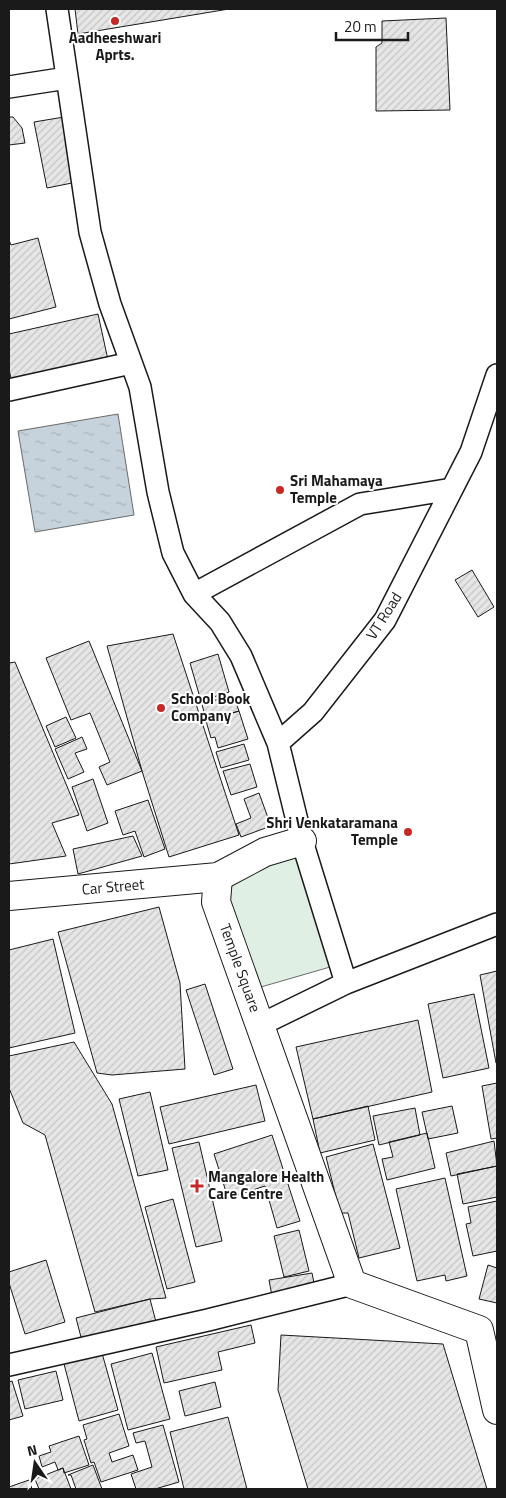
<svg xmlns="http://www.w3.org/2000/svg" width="506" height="1498" viewBox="0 0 506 1498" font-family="'Titillium Web',sans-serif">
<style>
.green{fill:#e0efe3;stroke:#6a6a6a}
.water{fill:url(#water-ripples);stroke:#6a6a6a}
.building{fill:url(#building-hatch);stroke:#1a1a1a}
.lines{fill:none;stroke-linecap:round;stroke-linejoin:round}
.minor-casing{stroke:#1a1a1a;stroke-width:24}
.tertiary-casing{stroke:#1a1a1a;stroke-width:30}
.secondary-casing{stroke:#1a1a1a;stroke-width:30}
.minor{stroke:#fff;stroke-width:21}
.tertiary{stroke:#fff;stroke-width:28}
.secondary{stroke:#fff;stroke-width:28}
.poi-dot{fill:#c62828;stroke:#fff;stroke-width:2}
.labels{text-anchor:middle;stroke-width:4;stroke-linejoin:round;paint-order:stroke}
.poi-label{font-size:15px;font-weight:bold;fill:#1a1a1a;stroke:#fff;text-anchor:start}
.street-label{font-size:15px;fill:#1a1a1a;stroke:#fff}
</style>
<defs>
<pattern id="water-ripples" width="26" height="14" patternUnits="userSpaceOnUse" patternTransform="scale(1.25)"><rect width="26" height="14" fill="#c6d2dc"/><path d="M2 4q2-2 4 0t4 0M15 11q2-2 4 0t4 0" fill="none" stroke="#aab4bc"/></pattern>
<pattern id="building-hatch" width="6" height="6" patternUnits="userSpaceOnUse" patternTransform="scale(1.25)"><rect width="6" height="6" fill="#e6e6e6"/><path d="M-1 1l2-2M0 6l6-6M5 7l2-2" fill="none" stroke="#c5c5c5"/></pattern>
</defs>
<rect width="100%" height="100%" fill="#fff"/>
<path class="green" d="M297,856l33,111 -76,22 -33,-111z"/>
<path class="water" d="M118,414l16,101 -99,17 -17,-101z"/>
<path class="building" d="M75,9h154l-151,25z
M446,18l4,92 -74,1v-64l6,-4v-22z
M9,117h4l9,11 3,15 -16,2z
M64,117l13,65 -30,6 -13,-66z
M38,238l18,69 -47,12v-79l2,5z
M98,314l10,46 -96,22 -3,-12v-36z
M472,570l22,37 -16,10 -23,-37z
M173,634l66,201 -70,22 -27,-86 -35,-125z
M89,641l53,130 -35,14 -8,-18 11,-5 -20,-49 -19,7 -25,-62z
M218,654l11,38 -28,9 -11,-38z
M15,662l64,153 -27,8 14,33 -57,8v-201z
M233,695l6,16 -33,10 -4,-17z
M239,711l9,28 -30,9 -3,-11 -4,1 -5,-17z
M66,717l10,21 -21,9 -9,-21z
M82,737l5,12 -12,4 9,19 -16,7 -13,-30z
M244,744l5,16 -28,8 -5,-16z
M250,764l7,23 -26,8 -8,-24z
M93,779l15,44 -21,8 -15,-44z
M259,793l12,33 -30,11 -5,-13 15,-6 -7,-19z
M148,800l17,49 -21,8 -9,-26 -12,4 -8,-24z
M133,836l9,20 -64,18 -5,-25z
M159,907l21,76 5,86 -73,6 -15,-2 -39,-141z
M53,939l22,94 -66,15v-98z
M497,971v92h-1l-16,-88z
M205,984l28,85 -19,6 -28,-85z
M474,994l15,74 -46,10 -15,-74z
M418,1020l14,72 -119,27 -17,-72z
M74,1042l38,62 54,194 -16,1 -55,13 -50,-177 -22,-12 -14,-35v-32z
M497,1083v55l-6,1 -9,-53z
M256,1085l9,36 -96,23 -9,-37z
M150,1092l18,78 -30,6 -19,-77z
M368,1106l7,34 -55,13 -7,-34z
M452,1106l6,27 -30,6 -6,-27z
M415,1108l5,27 -41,10 -6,-29z
M427,1133l8,35 -48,12 -5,-21 11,-2 -4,-15z
M272,1135l28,86 -23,7 -12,-42 -37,12 -14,-44z
M494,1141l3,25 -46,10 -5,-23z
M199,1142l23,99 -26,6 -24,-99z
M373,1144l27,104 -41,10 -11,-45h-8l-14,-56z
M497,1166v31l-34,7 -6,-30z
M445,1178l22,98 -21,5 -1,-6 -28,6 -21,-92z
M173,1199l22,83 -28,7 -22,-82z
M497,1201v50l-24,5 -7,-32 5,-1 -3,-16z
M299,1230l10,41 -25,6 -10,-41z
M46,1260l19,62 -40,12 -16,-51v-11z
M488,1265l9,3v35l-18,-4z
M312,1273l3,15 -43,8 -3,-16z
M150,1299l6,23 -74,19 -6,-23z
M251,1325l4,18 -37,9 4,18 -58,13 -8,-36z
M281,1335l162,9 44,145h-179l-30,-99z
M102,1353l16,57 -39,11 -15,-57z
M152,1353l18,66 -42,11 -17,-66z
M56,1371l7,29 -38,9 -7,-29z
M12,1381l11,35 -14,4v-38z
M215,1382l6,25 -36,9 -6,-25z
M119,1414l10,32 -20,7 3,9 21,-7 5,15 -37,12 -7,-20 -3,1 -7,-23 3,-1 -4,-14z
M228,1417l19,72h-63l-14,-57z
M163,1425l16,57 -24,7h-19l-5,-15 21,-7 -7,-26 -9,2 -3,-10z
M79,1436l10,29 -25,8 -1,-5 -5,2 -3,-8 -13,5 -3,-11 12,-4 -2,-6z
M93,1465l9,24h-26l-5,-14h-3z
M63,1468l8,21h-32l-4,-10z
M29,1480l3,9h-23v-2z"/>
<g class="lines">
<g class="minor-casing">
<path id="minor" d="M57,9l33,223 20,72 30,83 18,105 15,61 21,41 26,28 21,34 37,87
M9,87l58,-9
M9,390l122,-27
M194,594l166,-90 92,-15
M346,983l-44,-142 -24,-98 35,-31 72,-92 86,-168 26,-77
M260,1025l86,-42 151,-59
M9,1365l199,-45 144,-36"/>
</g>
<g class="tertiary-casing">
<path id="tertiary" d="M218,877l-2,25 136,382 127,46 18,80"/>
</g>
<g class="secondary-casing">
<path id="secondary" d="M9,896l209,-19 47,-25 37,-11"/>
</g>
<use href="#minor" class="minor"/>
<use href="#tertiary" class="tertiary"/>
<use href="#secondary" class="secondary"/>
</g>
<g class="poi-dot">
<circle cx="115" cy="21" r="5"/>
<circle cx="280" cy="490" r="5"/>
<circle cx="161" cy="708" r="5"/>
<circle cx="408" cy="832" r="5"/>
<path d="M194.5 1178.5h5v5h5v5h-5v5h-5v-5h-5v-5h5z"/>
</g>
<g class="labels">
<g class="poi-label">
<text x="115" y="43" text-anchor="middle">Aadheeshwari<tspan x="115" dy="17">Aprts.</tspan></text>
<text x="290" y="486">Sri Mahamaya<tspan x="290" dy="17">Temple</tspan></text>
<text x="171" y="704">School Book<tspan x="171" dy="17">Company</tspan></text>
<text x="398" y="828" text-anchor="end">Shri Venkataramana<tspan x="398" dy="17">Temple</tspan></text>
<text x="208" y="1182">Mangalore Health<tspan x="208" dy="17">Care Centre</tspan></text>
</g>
<g class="street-label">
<text transform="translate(384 616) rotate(-58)" y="5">VT Road</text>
<text transform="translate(113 887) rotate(-5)" y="5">Car Street</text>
<text transform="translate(240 968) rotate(70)" y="5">Temple Square</text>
</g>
</g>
<rect width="506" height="1498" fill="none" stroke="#1a1a1a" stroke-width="20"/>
<g transform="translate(35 1463) rotate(347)" stroke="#ffffff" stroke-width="4" paint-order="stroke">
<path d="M0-4L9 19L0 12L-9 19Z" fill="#1a1a1a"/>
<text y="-8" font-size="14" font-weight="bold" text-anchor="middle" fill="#1a1a1a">N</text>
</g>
<path d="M336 32v8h72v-8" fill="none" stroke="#1a1a1a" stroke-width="2.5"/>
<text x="344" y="32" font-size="15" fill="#1a1a1a" stroke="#ffffff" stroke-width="4" paint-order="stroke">20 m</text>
</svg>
